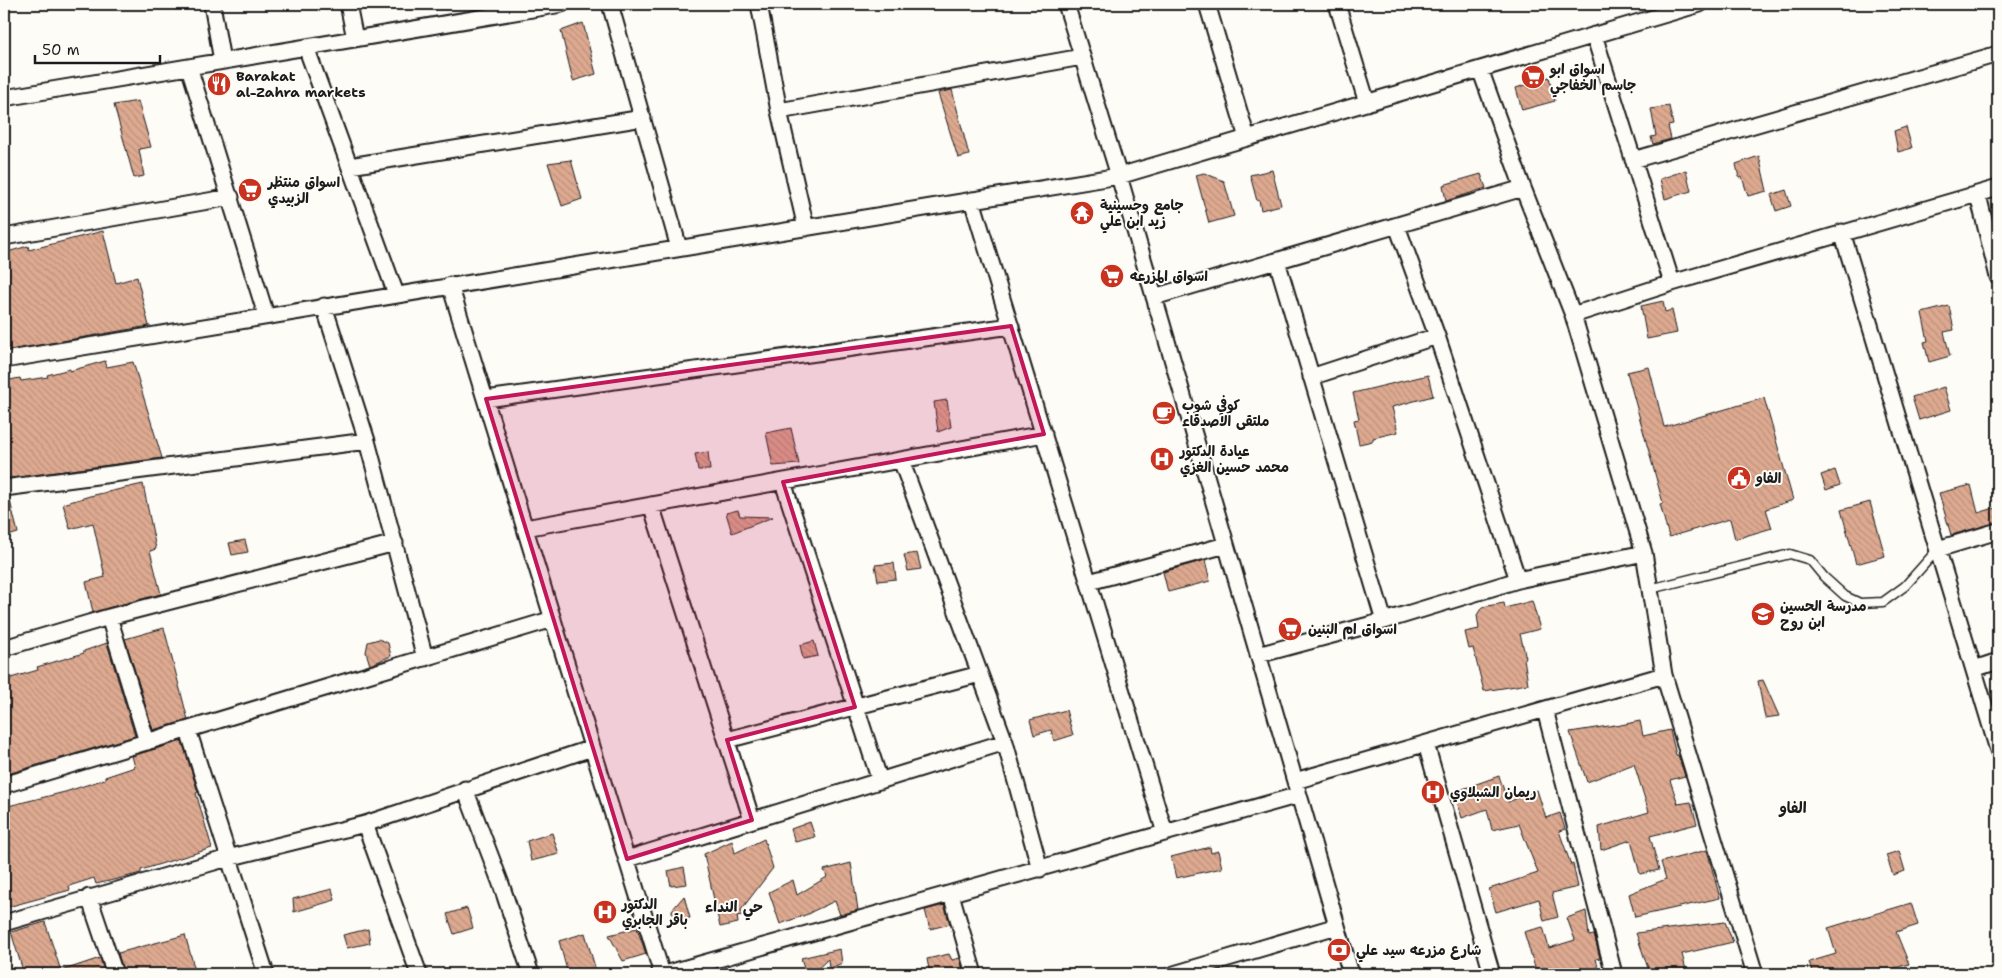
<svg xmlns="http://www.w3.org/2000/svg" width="2002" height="978" viewBox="0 0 2002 978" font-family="'Shantell Sans','Playpen Sans Arabic',sans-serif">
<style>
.building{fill:url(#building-back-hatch);stroke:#1c1c1c}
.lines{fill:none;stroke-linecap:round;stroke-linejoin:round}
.service-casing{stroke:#1c1c1c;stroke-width:11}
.minor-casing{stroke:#1c1c1c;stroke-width:19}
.service{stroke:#fdfcf7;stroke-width:8}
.minor{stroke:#fdfcf7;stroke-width:15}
.marked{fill:#c2185b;fill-opacity:0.2;stroke:#c2185b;stroke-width:4;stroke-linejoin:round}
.labels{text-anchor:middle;stroke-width:4;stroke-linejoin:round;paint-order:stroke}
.poi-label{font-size:14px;font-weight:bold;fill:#1c1c1c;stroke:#fdfcf7;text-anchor:start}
.neighbourhood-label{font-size:15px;font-weight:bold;fill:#1c1c1c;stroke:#fdfcf7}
</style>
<defs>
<pattern id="building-back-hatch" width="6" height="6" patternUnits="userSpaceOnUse" patternTransform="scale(1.25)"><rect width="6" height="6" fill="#dda990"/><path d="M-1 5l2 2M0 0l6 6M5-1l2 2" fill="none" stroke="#bd917c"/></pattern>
</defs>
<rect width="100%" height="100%" fill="#fdfcf7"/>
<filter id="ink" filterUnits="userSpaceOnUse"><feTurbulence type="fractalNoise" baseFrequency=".02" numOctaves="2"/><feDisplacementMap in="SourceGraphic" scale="10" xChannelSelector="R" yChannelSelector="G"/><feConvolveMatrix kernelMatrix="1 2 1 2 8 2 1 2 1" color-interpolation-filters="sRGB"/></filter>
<g filter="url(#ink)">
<path class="building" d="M583,23l13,51 -23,7 -12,-50z
M1549,77l6,24 -33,9 -6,-22z
M952,90l17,65 -11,3 -20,-65z
M138,101l13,46 -12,2 5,27 -10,2 -20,-73z
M1669,106l4,19 -5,1 3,13 -18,5 -2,-7 5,-1 -5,-27z
M1906,127l6,21 -14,4 -4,-21z
M1759,156l8,35 -19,5 -6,-19 -3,1 -3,-14z
M571,160l11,39 -20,7 -14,-43z
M1272,170l9,35 -20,5 -2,-10 -2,1 -7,-26z
M1686,170l5,21 -26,8 -5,-20z
M1204,173l20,8 10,35 -25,7 -13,-48z
M1481,174l5,14 -40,13 -3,-16z
M1786,190l5,16 -15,5 -5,-16z
M103,231l13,52 21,-6 12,49 -145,25v-98l24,-7 1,4z
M1663,301l2,11 7,-2 5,23 -30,6 -6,-33z
M1949,306l5,24 -10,2 6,24 -21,6 -5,-20 4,-1 -6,-28z
M105,361l2,6 26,-5 29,96 -158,21v-98l16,-3 1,3 27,-4 -1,-2 23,-6v2z
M1649,367l15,60 100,-29 29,102 -27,9 6,19 -37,11 -5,-20 -61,18 -9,-33 3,-1 -36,-131z
M1428,375l5,21 -41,11 6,25 -25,6v3l-14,3 -5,-24 5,-1 -6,-26z
M1944,387l7,23 -32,10 -7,-23z
M947,400l4,27 -13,5 -4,-30z
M791,428l8,36 -26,2 -7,-33z
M708,452l2,18h-12l-3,-16z
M1835,470l5,15 -14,5 -5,-15z
M143,484l13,65 -6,2 11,43 -68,18 -7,-30 19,-5 -12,-54 -23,6 -7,-25 27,-8z
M1971,485l7,28 20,-6v15l-47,13 -12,-42z
M4,497h5l9,36 -14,4z
M1870,502l15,54 -29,8 -15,-54z
M738,510l2,6 33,1 -41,16 -6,-20z
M245,540l3,12 -16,3 -3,-12z
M917,553l4,16 -13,2 -4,-16z
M1205,560l5,21 -42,11 -5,-20z
M894,563l2,16 -18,2 -3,-16z
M1532,601l8,28 -20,5 6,24h-2l4,26 -44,7 -11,-43 -4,1 -4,-17 14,-3 -2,-14 5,-8 22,-4 1,5z
M164,628l24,92 -35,10 -28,-91z
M379,639l9,4 3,13 -21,9 -4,-13 2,-10z
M814,641l4,15 -15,3 -3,-14z
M107,643l28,93 -131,39v-95l34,-10 -1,-3 47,-14v-2z
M1763,680l16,36 -14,2 -7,-37z
M1066,710l7,25 -19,6 -3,-11 -17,5 -4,-15z
M1640,721l3,15 27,-6 6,25h2l7,21 -15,4 8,24 13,-2 6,22 -47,12 9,34 -19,4 -9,-34 -30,10 -2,-23 50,-15 -15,-48 -47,18 -17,-50 45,-7 1,1z
M182,741l16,51 -2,1 16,55 -71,22v3l-19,5 -26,6 -2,-6 -25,8 1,4 -66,18v-101l61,-15 40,-13v-2l30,-10 -3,-11z
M1499,776l9,26 29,-12 9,28 14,-5 5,16 -6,2 12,34 2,-1 5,23 -26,6 6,24 -14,4 -5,-22 -43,13 -7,-23 49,-16 -19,-49 -27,6 -5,-21 -25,9 -8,-26z
M810,822l5,15 -20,5 -4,-13z
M552,833l7,21 -28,7 -4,-20z
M764,839l9,29 -32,42 1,5 -5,1 1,7 -18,4 -16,-73 28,-13 3,12z
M1210,847l1,6 7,-2 4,17 -46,10 -5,-21z
M1707,850l13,48 -85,19 -6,-23 37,-15 -5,-17z
M1899,851l6,20 -12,4 -7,-20z
M851,863l7,47 -18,5 -5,-14 -24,11v1l-31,11 -11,-32 24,-12 4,15 30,-18 -3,-7z
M684,867l3,17 -16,2 -3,-15z
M332,889l3,11 -41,12 -1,-13z
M684,896l6,22 -17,2 -1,-10z
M1911,903l7,22 -22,7 13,32 -35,10h-61l-4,-12 27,-8 -8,-26z
M944,905l6,19 -20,5 -5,-19z
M467,908l6,20 -19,6 -7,-20z
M1586,911l3,25 5,-1 6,23 -4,1 4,15h-63l-13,-42 19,-5 6,21 26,-8 -8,-22z
M45,922l16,49 39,-13 5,16h-81l-13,-42z
M1725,922l8,20 -51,12 5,20h-37l-14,-41z
M637,928l9,26 -23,7 -14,-26z
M368,929l2,14 -23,5 -4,-13z
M585,933l12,41h-29l-9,-33z
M185,935l11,39h-72l-6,-21z
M840,949l2,14 -13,6 -1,-10 -16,15h-6l-5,-16z
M949,954l3,6 8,-2 3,13 -6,1v2h-27l-3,-15z"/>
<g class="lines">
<g class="service-casing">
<path id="service" d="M1650,589l140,-35 20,6 14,17 21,19 15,7 23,-1 22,-16 33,-37"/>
</g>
<g class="minor-casing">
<path id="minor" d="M212,4l10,57
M348,4l7,35
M610,4l69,244
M759,4l20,107 27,117
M1066,4l53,172 232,798
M1207,4l40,134
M1337,4l30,99
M1594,35l78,248
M306,47l90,247
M189,67l77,248
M1480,69l43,119 50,127 71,238 20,122 91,299
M4,98l558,-94
M779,111l303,-54
M1633,160l365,-106
M350,166l293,-48
M1978,195l20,82
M972,200l193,633
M1397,226l40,110 81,244
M1842,232l156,518
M4,237l227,-40
M1277,261l107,360
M450,285l212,689
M1154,297l369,-109
M324,306l43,135 58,217
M1573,315l99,-32 326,-95
M4,360l1115,-184 581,-172
M1311,377l126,-41
M486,399l525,-73
M901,460l104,282 35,127
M783,482l97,299
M4,488l363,-47
M651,505l101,315
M525,528l519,-94
M1938,549l60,-18
M1089,582l137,-37
M109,617l38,125
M4,648l105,-31 286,-74
M1258,655l126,-34 134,-41 126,-27
M1974,669l24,-8
M1545,710l69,264
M188,730l78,244
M727,740l253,-66
M1426,744l66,230
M1295,781l369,-106
M4,785l549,-166
M465,789l36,95 30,90
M365,824l54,150
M627,859l378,-117
M951,894l23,80
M89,897l26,77
M4,923l224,-65 137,-34 227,-76
M665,974l634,-179
M1174,974l163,-48"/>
</g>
<use href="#service" class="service"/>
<use href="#minor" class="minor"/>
</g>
</g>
<path class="marked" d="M1011,326l33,108 -261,48 72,225 -128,33 25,80 -125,39 -141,-460z"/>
<defs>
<g id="supermarket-disc" transform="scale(1.25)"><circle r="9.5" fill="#c8321e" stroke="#fdfcf7"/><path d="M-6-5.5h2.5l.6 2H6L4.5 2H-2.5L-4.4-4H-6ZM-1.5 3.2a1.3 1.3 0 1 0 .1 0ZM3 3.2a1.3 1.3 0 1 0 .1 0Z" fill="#fff"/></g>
<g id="restaurant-disc" transform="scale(1.25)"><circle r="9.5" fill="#c8321e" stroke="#fdfcf7"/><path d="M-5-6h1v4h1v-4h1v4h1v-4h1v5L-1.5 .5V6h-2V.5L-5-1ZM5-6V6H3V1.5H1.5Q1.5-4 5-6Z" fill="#fff"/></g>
<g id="temple-disc" transform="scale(1.25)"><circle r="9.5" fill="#c8321e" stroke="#fdfcf7"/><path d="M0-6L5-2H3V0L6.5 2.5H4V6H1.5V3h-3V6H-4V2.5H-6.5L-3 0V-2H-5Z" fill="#fff"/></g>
<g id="cafe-disc" transform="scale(1.25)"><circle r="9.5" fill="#c8321e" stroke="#fdfcf7"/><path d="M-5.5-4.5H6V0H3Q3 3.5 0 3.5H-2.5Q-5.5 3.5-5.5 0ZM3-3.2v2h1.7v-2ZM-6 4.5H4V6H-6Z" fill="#fff"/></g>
<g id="hospital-disc" transform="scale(1.25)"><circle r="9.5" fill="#c8321e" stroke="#fdfcf7"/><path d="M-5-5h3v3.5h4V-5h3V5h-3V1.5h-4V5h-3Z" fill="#fff"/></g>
<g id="civic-disc" transform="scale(1.25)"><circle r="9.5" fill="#c8321e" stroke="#fdfcf7"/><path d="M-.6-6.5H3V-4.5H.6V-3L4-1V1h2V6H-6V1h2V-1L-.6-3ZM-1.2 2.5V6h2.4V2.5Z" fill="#fff"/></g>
<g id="school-disc" transform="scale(1.25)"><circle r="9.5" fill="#c8321e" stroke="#fdfcf7"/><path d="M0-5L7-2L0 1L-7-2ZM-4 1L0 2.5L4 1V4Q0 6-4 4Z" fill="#fff"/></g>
<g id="bank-disc" transform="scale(1.25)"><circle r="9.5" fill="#c8321e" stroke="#fdfcf7"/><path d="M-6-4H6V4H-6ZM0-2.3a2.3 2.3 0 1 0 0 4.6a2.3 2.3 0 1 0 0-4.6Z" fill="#fff"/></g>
</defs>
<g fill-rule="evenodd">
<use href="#supermarket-disc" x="1533" y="77"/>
<use href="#restaurant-disc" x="219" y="84"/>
<use href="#supermarket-disc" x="250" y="190"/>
<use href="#temple-disc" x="1082" y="213"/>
<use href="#supermarket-disc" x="1112" y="276"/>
<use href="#cafe-disc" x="1164" y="413"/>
<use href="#hospital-disc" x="1162" y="459"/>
<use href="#civic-disc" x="1739" y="478"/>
<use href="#school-disc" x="1763" y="614"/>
<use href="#supermarket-disc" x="1290" y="629"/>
<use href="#hospital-disc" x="1433" y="792"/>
<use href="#hospital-disc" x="605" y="912"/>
<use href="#bank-disc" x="1339" y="950"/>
</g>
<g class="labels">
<g class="poi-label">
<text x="1550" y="74">اسواق ابو<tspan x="1550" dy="16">جاسم الخفاجي</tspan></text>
<text x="236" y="81">Barakat<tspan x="236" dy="16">al-Zahra markets</tspan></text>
<text x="268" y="187">اسواق منتظر<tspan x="268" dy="16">الزبيدي</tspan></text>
<text x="1100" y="210">جامع وحسينية<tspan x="1100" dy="16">زيد ابن علي</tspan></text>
<text x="1130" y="281">اسواق المزرعه</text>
<text x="1182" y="410">كوفي شوب<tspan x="1182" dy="16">ملتقى الاصدقاء</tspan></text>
<text x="1180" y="456">عيادة الدكتور<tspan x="1180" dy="16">محمد حسين الغزي</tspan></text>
<text x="1756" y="483">الفاو</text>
<text x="1780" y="611">مدرسة الحسين<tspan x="1780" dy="16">ابن روح</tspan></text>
<text x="1308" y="634">اسواق ام البنين</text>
<text x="1450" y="797">ريمان الشبلاوي</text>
<text x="622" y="909">الدكتور<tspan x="622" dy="16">باقر الجابري</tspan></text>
<text x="1356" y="955">شارع مزرعه سيد علي</text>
</g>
<g class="neighbourhood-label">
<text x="1793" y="813">الفاو</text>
<text x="734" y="912">حي النداء</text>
</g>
</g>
<rect width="2002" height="978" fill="none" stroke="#fdfcf7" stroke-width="20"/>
<rect x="10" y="10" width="1982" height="958" fill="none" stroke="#1c1c1c" stroke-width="2" filter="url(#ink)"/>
<path d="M35 55v8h125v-8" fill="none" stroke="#1c1c1c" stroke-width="2.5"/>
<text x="42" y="55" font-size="15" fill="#1c1c1c" stroke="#fdfcf7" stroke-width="4" paint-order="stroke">50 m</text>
</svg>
